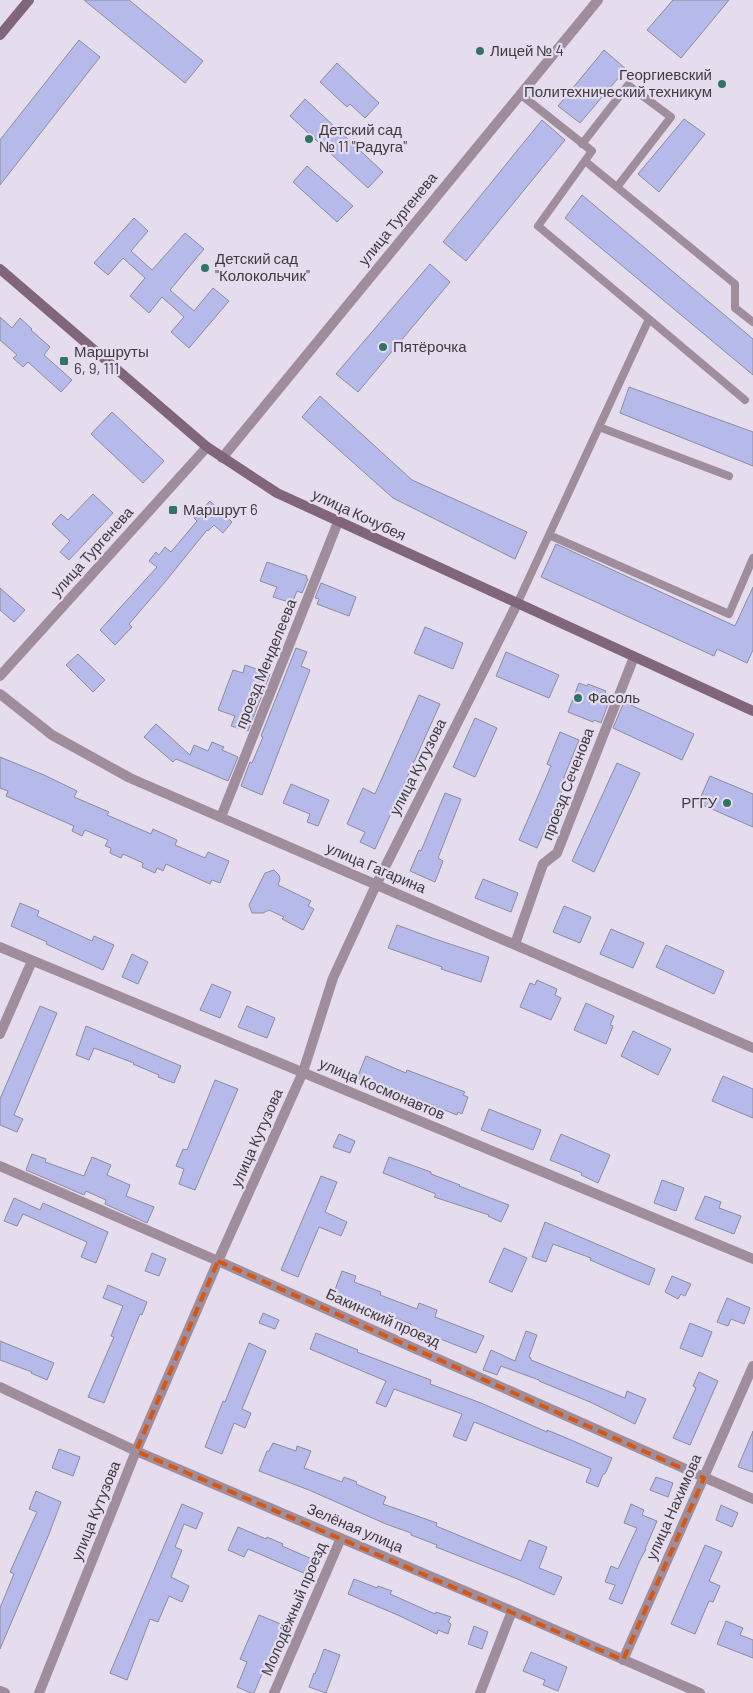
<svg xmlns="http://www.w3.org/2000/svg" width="753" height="1693" viewBox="0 0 753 1693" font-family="Barlow,sans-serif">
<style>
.building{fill:#b6baeb;stroke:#8a8c9d}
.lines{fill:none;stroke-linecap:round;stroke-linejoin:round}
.service{stroke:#a08d9c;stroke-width:8}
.minor{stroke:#a08d9c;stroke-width:10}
.secondary{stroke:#81657b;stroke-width:10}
.marked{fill:none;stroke:#d75611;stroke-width:4;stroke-dasharray:10 6;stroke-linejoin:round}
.poi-dot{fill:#307466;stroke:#e5dcee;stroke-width:2}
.labels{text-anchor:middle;stroke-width:4.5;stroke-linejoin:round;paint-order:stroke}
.poi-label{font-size:15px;fill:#3e3b41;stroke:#e5dcee;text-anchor:start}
.street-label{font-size:15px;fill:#3e3b41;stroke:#e5dcee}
</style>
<rect width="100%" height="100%" fill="#e5dcee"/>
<path class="building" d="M84,0h45l74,61 -18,22z
M673,0h56l-48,58 -34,-28z
M79,40l21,17 -100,128v-45z
M604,50l22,19 -46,54 -22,-17z
M337,63l42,40 -14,15 -15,-14 -3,3 -27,-25z
M305,99l78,73 -15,16 -78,-72z
M684,119l21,15 -46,58 -21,-18z
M542,120l23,20 -99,121 -23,-19z
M307,166l46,40 -16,16 -44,-40z
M582,195l171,144v36l-188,-157z
M134,218l14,13 -17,20 21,19 33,-37 19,16 -34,41 24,21 19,-23 16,13 -40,47 -18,-16 13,-15 -22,-20 -13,16 -19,-17 15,-18 -22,-20 -15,17 -14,-12z
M430,264l20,18 -92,110 -22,-18z
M0,317l12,11 8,-10 12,11 -1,1 19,17 -6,8 28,25 -11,12 -33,-30 -5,5 -10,-9 4,-3 -17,-15z
M629,387l124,45v34l-133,-53z
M320,396l92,84 115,52 -12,27 -122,-61 -91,-81z
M112,412l52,49 -21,22 -52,-49z
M93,494l20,19 -44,47 -9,-8 10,-11 -18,-17 9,-10 7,6z
M210,501l22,21 -9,11 -9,-8 -6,6 -1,-1 -42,52 -36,42 3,3 -17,18 -15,-15 57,-63 -8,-6 7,-9 3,3 6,-8 6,5 26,-31 -3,-3z
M556,544l179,82 18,-39v63l-6,13 -30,-14 -3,7 -173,-79z
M267,562l40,14 -1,2 2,1 -6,14 -5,-2 -5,12 -19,-6 4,-10 -17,-6z
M321,583l35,14 -7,19 -32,-12 2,-5 -4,-1z
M0,588l25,22 -11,12 -14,-12z
M425,627l38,16 -10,26 -39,-16z
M296,648l11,4 -6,14 9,4 -48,125 -21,-9 9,-24 2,1 11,-26 -2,-1z
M506,652l53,23 -10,23 -53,-22z
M78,654l27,26 -12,12 -27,-27z
M245,665l25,9 -22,57 -17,-5 4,-10 -17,-6 15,-40 10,3z
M579,683l8,3 1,-2 18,7 -1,2 6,3 -10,27 -7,-3 -1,2 -25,-10z
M419,695l21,9 -65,145 -15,-7 5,-10 -18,-8 16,-36 12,6z
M624,702l70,32 -12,26 -69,-32z
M475,718l22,10 -22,49 -22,-10z
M156,724l34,31 4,-10 14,6 4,-9 12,5 -2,3 16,7 -10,24 -52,-22 -3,3 -29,-25z
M560,732l19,8 -15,37 4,1 -31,70 -18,-8 32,-74 -4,-2z
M0,757l44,18 33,16 -3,6 35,15 -2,3 44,19 2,-5 24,11 -2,5 30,13 3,-6 21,9 -9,22 -8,-3 -2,4 -44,-20 -3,7 -6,-3 -2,5 -13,-6 1,-4 -20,-9 -2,4 -11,-5 1,-5 -6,-2 3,-6 -23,-10 -3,6 -10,-5 2,-5 -68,-30 2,-5 -8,-3z
M617,763l23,10 -46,99 -22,-11z
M710,776l43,18v33l-55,-24z
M291,784l38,16 -11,26 -11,-4 3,-8 -27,-11z
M445,793l16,6 -23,59 5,3 -8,21 -25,-11 9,-21 2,1z
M274,870l5,5 1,4 -2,6 33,16 -3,5 6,3 -11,21 -21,-11 2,-2 -15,-7 -6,3h-11l-3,-8 16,-32z
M483,879l35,14 -7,19 -36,-14z
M20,903l19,8 -2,5 55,25 2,-5 20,9 -11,25 -57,-26 1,-2 -36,-16z
M564,906l27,11 -11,26 -27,-11z
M397,925l38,14 54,18 -8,25 -40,-13 1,-2 -54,-19z
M611,929l33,14 -11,25 -33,-14z
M666,945l58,26 -10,23 -58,-27z
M132,954l16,8 -10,22 -16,-7z
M537,980l20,9 -2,6 6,3 -10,22 -31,-13 10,-24 5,2z
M212,984l19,8 -11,26 -20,-8z
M586,1003l28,13 -4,9 3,1 -7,18 -32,-14z
M40,1006l17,7 -43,102 9,4 -6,13 -17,-7v-26z
M247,1006l28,12 -8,20 -29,-11z
M86,1026l95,40 -7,17 -16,-6 1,-2 -26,-11 1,-1 -40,-15 -5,12 -13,-5z
M633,1031l38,18 -13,26 -37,-19z
M366,1056l40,17 1,-3 58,22 -2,3 5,2 -6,17 -4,-2 -1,3 -75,-30 -1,3 -24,-10z
M723,1076l30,13v29l-41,-17z
M215,1080l23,9 -43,101 -16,-6 5,-15 -8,-3 7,-17 4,1z
M489,1109l52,21 -8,20 -52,-20z
M339,1134l16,7 -5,12 -17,-6z
M561,1134l49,21 -12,28 -17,-8 1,-2 -32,-13z
M32,1154l14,5 -1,3 39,14 8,-19 19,8 -4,10 23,10 -4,11 28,11 -7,16 -42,-19 1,-4 -20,-9 -2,4 -58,-25z
M389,1157l42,15v2l29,11 -1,1 50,19 -8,17 -13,-6 1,-1 -55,-18 2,-3 -53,-21z
M321,1176l16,6 -12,30 22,10 -6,14 -22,-9 -21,50 -17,-7z
M662,1180l22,8 -8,23 -22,-8z
M705,1196l16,6 -2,6 22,8 -7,18 -39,-15z
M14,1198l26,12 3,-7 65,29 -12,31 -15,-6 6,-15 -64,-28 -6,12 -13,-5z
M545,1222l110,47 -6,16 -59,-25 1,-2 -38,-14 -7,18 -14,-5z
M504,1248l23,10 -15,34 -23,-10z
M152,1253l14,6 -7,17 -14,-5z
M342,1271l14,5 -2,6 27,10 -1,3 37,14 2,-6 18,7 -2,7 49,19 -8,17 -66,-26 1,-3 -78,-29z
M672,1276l19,8 -6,12 -4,-2 -3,5 -13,-7z
M108,1285l39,17 -5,13 -2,-1 -36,89 -16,-6 26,-60 -3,-1 12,-30 -20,-8z
M727,1298l23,10 -6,16 -13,-5 -3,7 -11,-4z
M263,1313l16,7 -4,9 -16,-6z
M690,1323l22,9 -10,25 -22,-9z
M526,1331l11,4 -8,22 2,1v2l94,38 2,-7 19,8 -11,25 -45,-22 -51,-21v-1l-38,-14 -4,9 -14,-5 8,-20 24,11z
M316,1333l42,17 -1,2 74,28 -1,4 51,19 66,29v-2l17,7 48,21 -7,16h-2l-5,13 -12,-5 5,-13 -117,-47 -8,19 -13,-5 9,-22 -68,-25 -8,18 -10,-4 10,-22 -76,-32z
M0,1341l54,22 -7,17 -16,-7 1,-1 -32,-12z
M249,1343l17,8 -24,58 9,4 -6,15 -11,-5 -12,31 -17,-7 18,-46 2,1z
M699,1372l19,9 -28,64 -17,-7 23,-50 -3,-2z
M753,1431v41l-15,-5z
M273,1443l23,8 1,-5 14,5 -7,17 38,14 2,-5 13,5 -1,2 30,13 -3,7 54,19 -1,3 85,35 8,-21 18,7 -8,21 23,9 -8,18 -39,-17 -79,-31 1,-2 -26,-10v-2l-25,-9 -77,-34 -50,-19 8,-20h2z
M59,1449l21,8 -7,19 -21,-8z
M656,1477l17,6 -5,14 -18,-7z
M36,1491l25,11 -12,32 -49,115v-41l14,-34 -4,-2 27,-60 -8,-3z
M182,1504l21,9 -7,16 -12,-5 -9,23 7,3 -11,27 18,9 -7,16 -13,-6 -11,26 -8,-3 -23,61 -17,-7z
M631,1504l13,6 -2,5 15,6 -12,28h1l-7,13 -17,42 -13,-5 6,-14 -10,-3 6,-16 7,3 19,-41 -13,-5z
M721,1505l17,8 -6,14 -16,-7z
M238,1527l28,12 1,-2 16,7 -1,2 30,13 -6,15 -58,-25 -4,8 -16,-7z
M705,1545l17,7 -13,29 11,5 -7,16 -4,-1 -14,33 -24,-10z
M354,1579l23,9 1,-2 14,5 -2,3 45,20 1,-2 15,5 -3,5 3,2 -3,10 -10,-4 -1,4 -37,-18 -52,-22z
M259,1615l24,10 -9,21 2,1 -10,23 -2,-1 -10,24h-3l-14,-6 10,-25 -7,-3z
M726,1621l17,7 -3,7 13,5v18l-36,-14z
M474,1626l14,6 -6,17 -14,-5z
M324,1649l16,6 -14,38 -17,-6 5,-14 1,1z
M531,1652l36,15 -9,24 -15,-6 2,-5 -22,-9z"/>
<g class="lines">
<path class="service" d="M582,144l46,-59 43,32 -54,70
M585,161l150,123v24l18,14
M649,319l96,81
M599,427l130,49
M549,535l180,79 24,-56
M517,604l132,-285 -111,-93 54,-75 -72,-57"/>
<path class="minor" d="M222,458l376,-458
M0,676l207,-229
M0,694l52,41 78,43 623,270
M221,817l117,-295
M515,944l28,-80 14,-11 77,-196
M0,947l753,312
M0,1034l32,-73
M0,1166l218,95 535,238
M0,1387l136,64 376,160 188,82
M623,1660l130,-294
M0,1691l5,2
M39,1693l97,-242 82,-190 85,-189 30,-94 43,-93 141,-281
M274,1693l67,-155
M480,1693l32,-82"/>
<path class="secondary" d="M0,35l29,-35
M0,269l207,178 70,46 476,218"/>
</g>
<path class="marked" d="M218,1261l486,217 -81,182 -487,-209z"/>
<g class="poi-dot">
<circle cx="480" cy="51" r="5"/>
<circle cx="722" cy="84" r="5"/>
<circle cx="309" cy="139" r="5"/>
<circle cx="205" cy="268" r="5"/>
<circle cx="383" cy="347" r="5"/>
<rect x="59" y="356" width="10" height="10" rx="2.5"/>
<rect x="168" y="505" width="10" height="10" rx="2.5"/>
<circle cx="578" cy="698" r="5"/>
<circle cx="727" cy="803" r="5"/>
</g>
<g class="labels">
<g class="poi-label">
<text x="490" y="56">Лицей № 4</text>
<text x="712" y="80" text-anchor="end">Георгиевский<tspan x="712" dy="17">Политехнический техникум</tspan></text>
<text x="319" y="135">Детский сад<tspan x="319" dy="17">№ 11 "Радуга"</tspan></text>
<text x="215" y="264">Детский сад<tspan x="215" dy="17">"Колокольчик"</tspan></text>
<text x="393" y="352">Пятёрочка</text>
<text x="74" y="357">Маршруты<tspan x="74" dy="17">6, 9, 111</tspan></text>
<text x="183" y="515">Маршрут 6</text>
<text x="588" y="703">Фасоль</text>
<text x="717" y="808" text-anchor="end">РГГУ</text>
</g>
<g class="street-label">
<text transform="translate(398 219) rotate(-51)" y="5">улица Тургенева</text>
<text transform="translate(359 515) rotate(25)" y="5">улица Кочубея</text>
<text transform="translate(92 552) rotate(-48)" y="5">улица Тургенева</text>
<text transform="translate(266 664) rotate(-68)" y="5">проезд Менделеева</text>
<text transform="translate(418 767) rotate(-63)" y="5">улица Кутузова</text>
<text transform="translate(568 784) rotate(-69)" y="5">проезд Сеченова</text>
<text transform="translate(376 868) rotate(23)" y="5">улица Гагарина</text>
<text transform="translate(382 1089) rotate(23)" y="5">улица Космонавтов</text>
<text transform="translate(257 1138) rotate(-66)" y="5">улица Кутузова</text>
<text transform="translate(383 1318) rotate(24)" y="5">Бакинский проезд</text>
<text transform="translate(674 1507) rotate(-66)" y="5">улица Нахимова</text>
<text transform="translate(96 1511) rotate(-68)" y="5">улица Кутузова</text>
<text transform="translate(355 1528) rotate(23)" y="5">Зелёная улица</text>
<text transform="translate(294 1609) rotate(-67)" y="5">Молодёжный проезд</text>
</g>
</g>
</svg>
